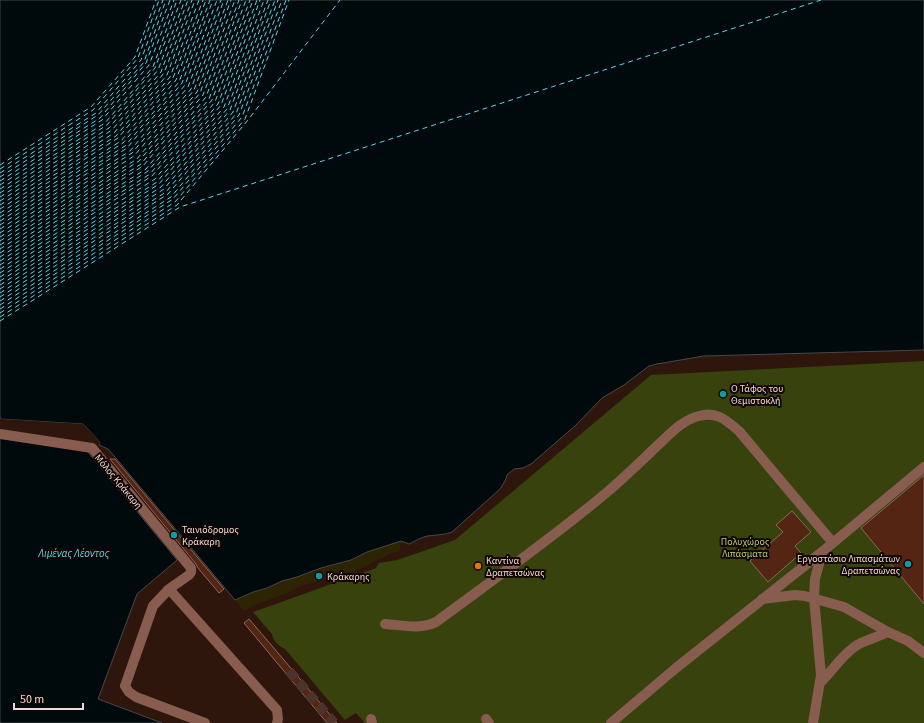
<svg xmlns="http://www.w3.org/2000/svg" width="924" height="723" viewBox="0 0 924 723" font-family="'Source Sans 3',sans-serif">
<style>
.green{fill:#37420d}
.sand{fill:#2d2403}
.water{fill:#000a0d;stroke:#474849}
.pier{fill:#2f160d}
.lines{fill:none;stroke-linecap:round;stroke-linejoin:round}
.ferry{stroke:#5ed3e4;stroke-width:1;stroke-dasharray:5 4;stroke-linecap:butt}
.building{fill:#552513;stroke:#89695e}
.minor-tunnel{stroke:#4c332b;stroke-width:10;stroke-dasharray:10 5;stroke-linecap:butt}
.minor{stroke:#885c4f;stroke-width:10}
.culture-dot{fill:#0f9aa8;stroke:#100503;stroke-width:1.5}
.food-dot{fill:#e8710a;stroke:#100503;stroke-width:1.5}
.labels{text-anchor:middle;stroke-width:4;stroke-linejoin:round;paint-order:stroke}
.poi-label{font-size:10px;fill:#eddad4;stroke:#100503;text-anchor:start}
.street-label{font-size:10px;fill:#eddad4;stroke:#100503}
.park-label{font-size:10px;fill:#b6c979;stroke:#100503}
.water-label{font-size:11px;font-style:italic;fill:#5ed3e4;stroke:#100503}
</style>
<rect width="100%" height="100%" fill="#2f160d"/>
<path class="green" d="M924,361v362h-561l1,-1 -8,-9 -11,7 -60,-71c-6,-3 -12,-8 -13,-15l-19,-22 123,-44 3,-5 18,-3 58,-20 196,-165z"/>
<path class="sand" d="M401,541l3,1c-3,2 -5,4 -4,8l-2,2 -8,1 -7,5 -7,2 -6,4 -17,8 -53,14 -13,7 -33,12 -10,6 -9,-11 18,-8 14,-4 15,-7 15,-4 23,-9 31,-8 16,-8z"/>
<path class="water" d="M0,0h924v350l-220,6 -47,8 -8,2 -25,19 -22,13 -26,27 -45,39 -8,4 -9,1 -7,6 -2,6 -5,8 -48,43c-8,3 -17,3 -25,4 -7,2 -12,5 -18,8l-8,-3 -34,11 -16,8 -30,8 -24,9 -15,4 -15,7 -14,4 -18,8 -120,-143 -7,-8 -9,-4 1,-3 -17,-18 -83,-5z
M0,438l87,13 90,109 -40,34 -39,105 64,24h-162z"/>
<path class="pier" d="M0,419l83,5 17,18 -1,3 -2,-1 1,-2 -16,-16 -82,-5z"/>
<g class="lines">
<path class="ferry" d="M0,165l91,-58 44,-50 21,-57
M0,169l93,-59 45,-52 21,-58
M0,173l96,-60 45,-53 22,-60
M0,177l98,-62 46,-53 22,-62
M0,181l100,-63 46,-55 24,-63
M0,185l102,-65 47,-55 25,-65
M0,189l105,-66 48,-56 24,-67
M0,193l107,-68 48,-57 26,-68
M0,197l109,-69 49,-58 27,-70
M0,201l112,-71 49,-58 27,-72
M0,205l114,-72 50,-60 28,-73
M0,209l116,-73 51,-61 28,-75
M0,213l118,-75 52,-61 29,-77
M0,217l121,-76 52,-63 30,-78
M0,221l123,-78 53,-63 30,-80
M0,225l125,-79 54,-64 31,-82
M0,229l127,-81 55,-65 31,-83
M0,233l130,-82 55,-66 32,-85
M0,237l132,-84 56,-66 33,-87
M0,241l134,-85 57,-67 33,-89
M0,245l137,-86 57,-69 34,-90
M0,249l139,-88 58,-69 34,-92
M0,253l141,-89 59,-71 35,-93
M0,257l143,-91 60,-71 36,-95
M0,261l146,-92 60,-72 36,-97
M0,265l148,-94 61,-72 37,-99
M0,269l150,-95 62,-74 38,-100
M0,273l152,-97 63,-74 38,-102
M0,277l155,-98 63,-75 39,-104
M0,281l157,-99 64,-77 39,-105
M0,285l159,-101 65,-77 40,-107
M0,289l161,-102 66,-78 41,-109
M0,293l164,-104 66,-79 41,-110
M0,297l166,-105 67,-80 42,-112
M0,301l168,-107 68,-80 42,-114
M0,305l171,-108 68,-82 43,-115
M0,309l173,-110 69,-82 44,-117
M0,313l175,-111 70,-83 44,-119
M0,317l177,-112 71,-85 92,-120
M0,321l180,-114 641,-207"/>
</g>
<path class="building" d="M110,459h5l109,130 -5,4 -21,-25 -2,-4z
M924,475v129l-63,-76z
M792,511l19,21 -16,14 6,7 -33,29 -18,-21 33,-29 -7,-7z
M249,619l35,41 53,63h-10l-83,-100z"/>
<g class="lines">
<path class="minor-tunnel" d="M289,671l45,52"/>
<path class="minor" d="M0,434l92,14 99,120v4l-2,3 -20,14 -16,17 -28,80 4,6 7,5 69,26
M169,589l108,121 1,9 -1,4
M762,599l33,-4 10,1 39,11 44,25 20,9 16,12
M385,624c17,1 35,6 51,-2 57,-42 115,-83 170,-129 18,-15 34,-31 51,-47 12,-11 25,-26 42,-30 18,-5 27,4 40,15l94,112
M820,683c12,-12 26,-33 41,-40 9,-4 18,-7 27,-11
M371,719l1,4
M486,719l3,4
M611,723l65,-55 146,-116 102,-85
M813,723l8,-48 -7,-77 1,-19 7,-27"/>
</g>
<g class="culture-dot">
<circle cx="723" cy="394" r="4"/>
<circle cx="174" cy="535" r="4"/>
<circle cx="908" cy="564" r="4"/>
<circle cx="319" cy="576" r="4"/>
</g>
<circle class="food-dot" cx="478" cy="566" r="4"/>
<g class="labels">
<g class="poi-label">
<text x="731" y="392">Ο Τάφος του<tspan x="731" dy="12">Θεμιστοκλή</tspan></text>
<text x="182" y="533">Ταινιόδρομος<tspan x="182" dy="12">Κράκαρη</tspan></text>
<text x="900" y="562" text-anchor="end">Εργοστάσιο Λιπασμάτων<tspan x="900" dy="12">Δραπετσώνας</tspan></text>
<text x="486" y="564">Καντίνα<tspan x="486" dy="12">Δραπετσώνας</tspan></text>
<text x="327" y="580">Κράκαρης</text>
</g>
<g class="street-label">
<text transform="translate(119 481) rotate(50)" y="4">Μόλος Κράκαρη</text>
</g>
<g class="park-label">
<text x="745" y="545">Πολυχώρος<tspan x="745" dy="12">Λιπάσματα</tspan></text>
</g>
<g class="water-label">
<text x="74" y="557">Λιμένας Λέοντος</text>
</g>
</g>
<path d="M14 703v6h69v-6" fill="none" stroke="#eddad4" stroke-width="2"/>
<text x="20" y="703" font-size="12" fill="#eddad4" stroke="#100503" stroke-width="3" paint-order="stroke">50 m</text>
</svg>
